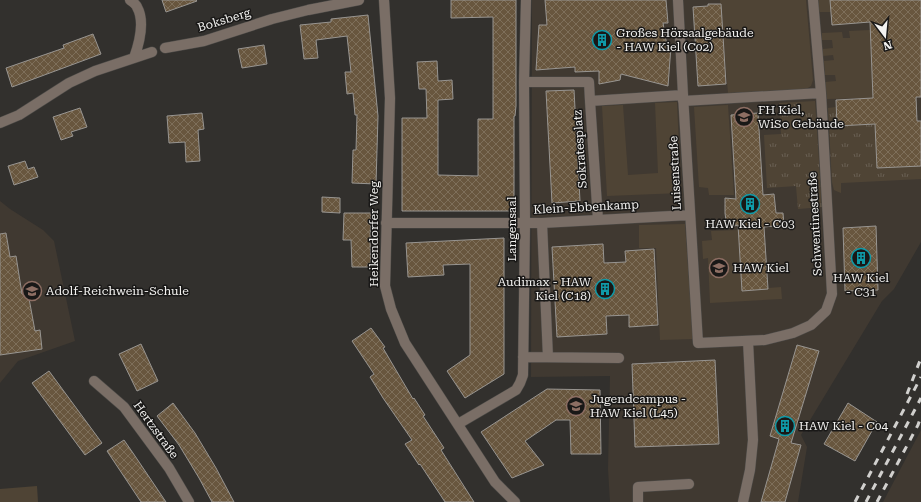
<svg xmlns="http://www.w3.org/2000/svg" width="921" height="502" viewBox="0 0 921 502" font-family="'Roboto Serif',serif">
<style>
.built{fill:#403931}
.grass{fill:url(#grass-tufts)}
.park{fill:#4f4435}
.building{fill:url(#building-cross-hatch);stroke:#989591}
.lines{fill:none;stroke-linecap:round;stroke-linejoin:round}
.minor-casing{stroke:#4d4b48;stroke-width:11}
.minor{stroke:#7a6e66;stroke-width:10}
.rail{stroke:#d1d0ce;stroke-width:3;stroke-dasharray:7 7;stroke-linecap:butt}
.labels{text-anchor:middle;stroke-width:3;stroke-linejoin:round;paint-order:stroke}
.street-label{font-size:12px;fill:#f3f2f0;stroke:#191817}
.poi-label{font-size:12px;fill:#f3f2f0;stroke:#191817;text-anchor:start}
</style>
<defs>
<pattern id="grass-tufts" width="24" height="20" patternUnits="userSpaceOnUse"><rect width="24" height="20" fill="#4f4435"/><path d="M3 7l-1-3M5 7V3M7 7l1-3M15 17l-1-3M17 17v-4M19 17l1-3" fill="none" stroke="#695f53"/></pattern>
<pattern id="building-cross-hatch" width="8" height="8" patternUnits="userSpaceOnUse"><rect width="8" height="8" fill="#68563e"/><path d="M0 0l8 8M0 8l8-8" fill="none" stroke="#7e6f5a"/></pattern>
</defs>
<rect width="100%" height="100%" fill="#32302d"/>
<path class="built" d="M532,0h389v242l-27,47 -12,12 -81,134 6,12 -9,55h-188l-2,-33 2,-93 -79,1z
M0,201l10,8 33,21 11,11 21,100 -57,20 -18,22z
M921,430v72h-38z"/>
<path class="grass" d="M815,101l7,106 -24,2 -2,-23 -29,2 -3,-53 17,-1 -2,-31z
M836,107l1,19 38,-2 2,43 44,-1v13l-80,4v10l-7,-3 -2,-8 -4,-74z"/>
<path class="park" d="M720,0h86l7,80 -2,6 -5,3 -78,4z
M818,0h12l1,12h-12z
M870,30l3,68 -46,1 -2,-17 11,-1 -1,-6h-10l-1,-14 10,-1 -1,-5 -10,1v-7l10,-1 -1,-8h-10v-7l20,-1 1,6h7l-1,-7z
M677,102l4,91 -74,3 -5,-90 21,-1 5,70 30,-2 -3,-70z
M728,105l6,90h-25l-1,-7 -9,-1 -5,-80z
M685,224l8,115 -33,1 -4,-92h-17v-23z
M738,230l4,61 26,-2v-1l13,-1 1,12 -72,4 -2,-45 -5,1 -1,-18 10,-1 -1,-9z
M37,486l1,16h-38v-13z"/>
<path class="building" d="M162,0h34l1,1 -31,11z
M451,0h65v106l-1,10h-1v95h-112v-93h25l-1,-29h-7l-2,-27 20,-1 1,20 14,-1 1,19 -15,1v75l40,1v-57h15v-102l-42,1z
M545,0h121l2,23h-5l4,23h4l-3,40 -47,-12 -1,6 -21,4v-13l-24,1v-5l-39,3 3,-45h8z
M830,0h91v97h-5l1,24h4v45l-44,2 -2,-44 -38,2 -1,-26 37,-2 -3,-76 -38,3z
M708,4h13l5,80 -28,2 -5,-79 15,-1z
M368,15l10,101 -2,68 -24,-1 1,-33h3l1,-35h-2l-2,-22 -6,1 -2,-22h6l-4,-36 -31,4 2,18 -14,1 -4,-34 31,-3v-3z
M93,34l8,20 -89,33 -6,-19 58,-20 -1,-3z
M264,45l3,19 -25,4 -4,-19z
M574,90l6,111 -28,2 -6,-112z
M80,108l7,19 -16,5 2,4 -12,4 -8,-23z
M202,113l2,16 -6,1 2,31 -14,1 -1,-20 -16,1 -2,-27z
M758,113l5,82 11,-1 2,19h7l1,12 -20,2 4,62 -26,2 -4,-66 -11,3 -2,-15v-15l11,1 -5,-84z
M25,161l3,8 6,-2 4,10 -24,8 -6,-19z
M322,197l18,1v15l-18,-1z
M344,213h27l-1,27 1,27h-19l-1,-27h-8z
M876,226l2,64 -33,1 -2,-63z
M6,233l4,24 6,-1 6,38 6,-1 7,38 5,-1 2,19 -42,6v-121z
M504,238v136l-39,24 -18,-27 23,-16v-91l-27,1 1,10 -36,2 -2,-34z
M603,244l1,19 22,-1 -1,-11 29,-2 4,76 -29,2v-12l-23,1 1,18 -50,3 -5,-90z
M371,328l14,19 -2,1 30,51 1,-1 11,17 -2,1 21,32 -3,2 33,52h-29l-25,-38 -1,1 -14,-21 7,-4 -29,-42 -13,-21 4,-3 -22,-33z
M141,344l17,37 -21,10 -18,-37z
M797,345l22,6 -28,92 10,2 -16,57h-24l18,-63 -9,-3z
M715,360l4,84 -84,3 -3,-83z
M49,371l53,72 -17,12 -53,-72z
M547,389l53,1 1,64h-30l-1,-34h-14l-31,21 19,24 -32,13 -31,-46z
M173,403l22,30 21,35 18,34h-22l-13,-24 -20,-33 -22,-29z
M848,403l29,19 -22,39 -31,-17z
M124,440l9,13 33,49h-25l-34,-51z"/>
<g class="lines">
<g class="minor-casing">
<path id="minor" d="M130,0c3,2 6,4 7,7 8,14 2,37 -3,51
M384,0l6,98 -5,188 6,23 14,34 90,139 20,20
M678,0l5,95 15,248 67,-3 28,-7 18,-8 15,-14 6,-17 -11,-201 -8,-93
M165,48l39,-7 68,-22 36,-9 51,-10
M524,82h65l1,19 93,-6
M590,101l8,119
M683,101l138,-8
M0,123l19,-8 50,-32 26,-12 57,-19
M386,223h156l148,-8
M542,223l6,134
M523,357l96,1
M94,381l30,26 45,61 20,34
M458,424l58,-34 4,-7 3,-8 2,-152 -1,-141 2,-82
M638,502v-15l51,-3
M743,502l7,-32 3,-30 -5,-99"/>
</g>
<use href="#minor" class="minor"/>
<path class="rail" d="M907,394l14,-36
M855,502l66,-125
M866,502l55,-104
M877,502l41,-77 3,-9"/>
</g>
<defs>
<g id="building-ring" transform="scale(1)"><circle r="9.5" fill="#191817" stroke="#0f9aa8" stroke-width="1.5"/><path d="M-4-6H4V6H1V3H-1V6H-4ZM-2.5-4.3h1.7v1.8h-1.7ZM.8-4.3h1.7v1.8H.8ZM-2.5-1h1.7V.8h-1.7ZM.8-1h1.7V.8H.8Z" fill="#0f9aa8"/></g>
<g id="university-ring" transform="scale(1)"><circle r="9.5" fill="#191817" stroke="#8d6e63" stroke-width="1.5"/><path d="M0-5L7-2L0 1L-7-2ZM-4 1L0 2.5L4 1V4Q0 6-4 4Z" fill="#8d6e63"/></g>
<g id="school-ring" transform="scale(1)"><circle r="9.5" fill="#191817" stroke="#8d6e63" stroke-width="1.5"/><path d="M0-5L7-2L0 1L-7-2ZM-4 1L0 2.5L4 1V4Q0 6-4 4Z" fill="#8d6e63"/></g>
</defs>
<g fill-rule="evenodd">
<use href="#building-ring" x="602" y="40"/>
<use href="#university-ring" x="744" y="117"/>
<use href="#building-ring" x="750" y="204"/>
<use href="#building-ring" x="861" y="258"/>
<use href="#university-ring" x="719" y="268"/>
<use href="#building-ring" x="605" y="289"/>
<use href="#school-ring" x="32" y="291"/>
<use href="#university-ring" x="576" y="406"/>
<use href="#building-ring" x="785" y="426"/>
</g>
<g class="labels">
<g class="street-label">
<text transform="translate(224 20) rotate(-17)" y="4">Boksberg</text>
<text transform="translate(580 149) rotate(-94)" y="4">Sokratesplatz</text>
<text transform="translate(675 173) rotate(-93)" y="4">Luisenstraße</text>
<text transform="translate(586 207) rotate(-3)" y="4">Klein-Ebbenkamp</text>
<text transform="translate(815 224) rotate(-93)" y="4">Schwentinestraße</text>
<text transform="translate(512 229) rotate(-90)" y="4">Langensaal</text>
<text transform="translate(374 234) rotate(-90)" y="4">Heikendorfer Weg</text>
<text transform="translate(156 430) rotate(54)" y="4">Hertzstraße</text>
</g>
<g class="poi-label">
<text x="616" y="37">Großes Hörsaalgebäude<tspan x="616" dy="14">- HAW Kiel (C02)</tspan></text>
<text x="758" y="114">FH Kiel,<tspan x="758" dy="14">WiSo Gebäude</tspan></text>
<text x="750" y="228" text-anchor="middle">HAW Kiel - C03</text>
<text x="733" y="272">HAW Kiel</text>
<text x="861" y="282" text-anchor="middle">HAW Kiel<tspan x="861" dy="14">- C31</tspan></text>
<text x="591" y="286" text-anchor="end">Audimax - HAW<tspan x="591" dy="14">Kiel (C18)</tspan></text>
<text x="46" y="295">Adolf-Reichwein-Schule</text>
<text x="590" y="403">Jugendcampus -<tspan x="590" dy="14">HAW Kiel (L45)</tspan></text>
<text x="799" y="430">HAW Kiel - C04</text>
</g>
</g>
<g transform="translate(885 36) rotate(164)" stroke="#191817" stroke-width="3" paint-order="stroke">
<path d="M0-3L7 15L0 10L-7 15Z" fill="#f3f2f0"/>
<text y="-6" font-size="11" font-weight="bold" text-anchor="middle" fill="#f3f2f0">N</text>
</g>
</svg>
